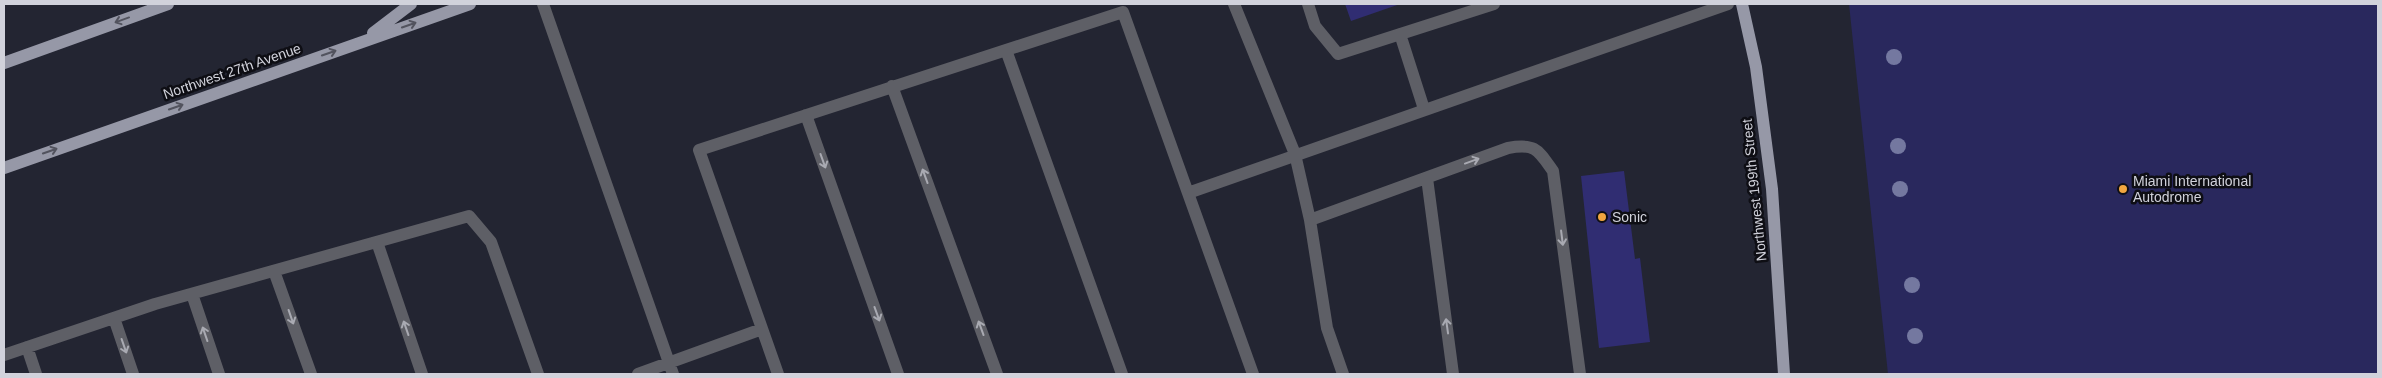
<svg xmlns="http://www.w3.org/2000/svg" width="2382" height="378" viewBox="0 0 2382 378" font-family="Helvetica,sans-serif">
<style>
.green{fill:#29285d}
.building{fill:#302d72}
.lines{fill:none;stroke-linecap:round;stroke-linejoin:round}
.minor{stroke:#5e5f66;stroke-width:12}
.major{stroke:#9698a7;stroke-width:12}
.tree{fill:#7478a0}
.oneway{stroke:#52535e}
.oneway2{stroke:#a9aab2}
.poi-dot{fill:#f1a640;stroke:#0e0e14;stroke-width:2}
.labels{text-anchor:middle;stroke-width:5;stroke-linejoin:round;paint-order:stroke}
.street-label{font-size:14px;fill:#d1d2db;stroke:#0e0e14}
.poi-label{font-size:14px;fill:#d1d2db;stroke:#0e0e14;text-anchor:start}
</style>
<rect width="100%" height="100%" fill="#232532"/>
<path class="green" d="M1849,4h529v370h-490z"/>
<path class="building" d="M1345,4h55l-49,17z
M1624,171l11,88 5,-1 10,84 -51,6 -18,-172z"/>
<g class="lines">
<path class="minor" d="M543,4l130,370
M1234,4l61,150 15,66 17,108 16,46
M1308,4l7,22 23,28 156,-50
M1400,34l24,75
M1006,50l116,324
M892,86l105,288
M806,115l92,259
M1427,178l26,196
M1188,193l540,-189
M1310,220l198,-72c28,-5 30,2 45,23l27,203
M377,242l45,132
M274,271l37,103
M192,294l27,80
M114,318l19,56
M27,347l9,27
M4,355l151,-51 314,-88 22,26 47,132
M638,374l124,-45
M778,374l-79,-224 424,-138 130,362"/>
<path class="major" d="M1742,4l14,63 16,122 12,185
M373,33l38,-29
M4,63l164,-59
M4,168l466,-164"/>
</g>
<g class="tree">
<circle cx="1894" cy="57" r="8"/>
<circle cx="1898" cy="146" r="8"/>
<circle cx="1900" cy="189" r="8"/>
<circle cx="1912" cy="285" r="8"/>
<circle cx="1915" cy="336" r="8"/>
</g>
<defs><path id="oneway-shaft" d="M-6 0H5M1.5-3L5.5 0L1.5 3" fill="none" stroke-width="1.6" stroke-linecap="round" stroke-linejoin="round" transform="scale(1.25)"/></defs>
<g class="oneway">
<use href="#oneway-shaft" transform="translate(122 20) rotate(160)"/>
<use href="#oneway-shaft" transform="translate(409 25) rotate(-19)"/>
<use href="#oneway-shaft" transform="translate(329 53) rotate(-19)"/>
<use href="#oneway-shaft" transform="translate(176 107) rotate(-19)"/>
<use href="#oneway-shaft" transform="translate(50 151) rotate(-19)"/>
</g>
<g class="oneway2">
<use href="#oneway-shaft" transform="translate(823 161) rotate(70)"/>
<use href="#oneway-shaft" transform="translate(1472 161) rotate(-20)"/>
<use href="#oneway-shaft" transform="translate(925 176) rotate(-110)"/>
<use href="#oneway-shaft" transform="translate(1562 238) rotate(83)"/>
<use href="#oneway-shaft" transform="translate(877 314) rotate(70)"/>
<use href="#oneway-shaft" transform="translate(291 317) rotate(71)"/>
<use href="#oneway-shaft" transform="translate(1447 326) rotate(-98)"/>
<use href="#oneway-shaft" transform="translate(406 328) rotate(-109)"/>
<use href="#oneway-shaft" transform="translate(981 328) rotate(-110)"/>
<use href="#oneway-shaft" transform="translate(205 334) rotate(-109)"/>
<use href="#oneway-shaft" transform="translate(124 346) rotate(71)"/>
</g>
<g class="poi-dot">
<circle cx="2123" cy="189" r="5"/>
<circle cx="1602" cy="217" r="5"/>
</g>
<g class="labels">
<g class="street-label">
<text transform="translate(232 71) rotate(-19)" y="5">Northwest 27th Avenue</text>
<text transform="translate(1754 190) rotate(-96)" y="5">Northwest 199th Street</text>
</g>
<g class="poi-label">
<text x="2133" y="186">Miami International<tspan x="2133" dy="16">Autodrome</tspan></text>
<text x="1612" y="222">Sonic</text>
</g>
</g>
<rect width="2382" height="378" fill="none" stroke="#d1d2db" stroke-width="10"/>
</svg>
